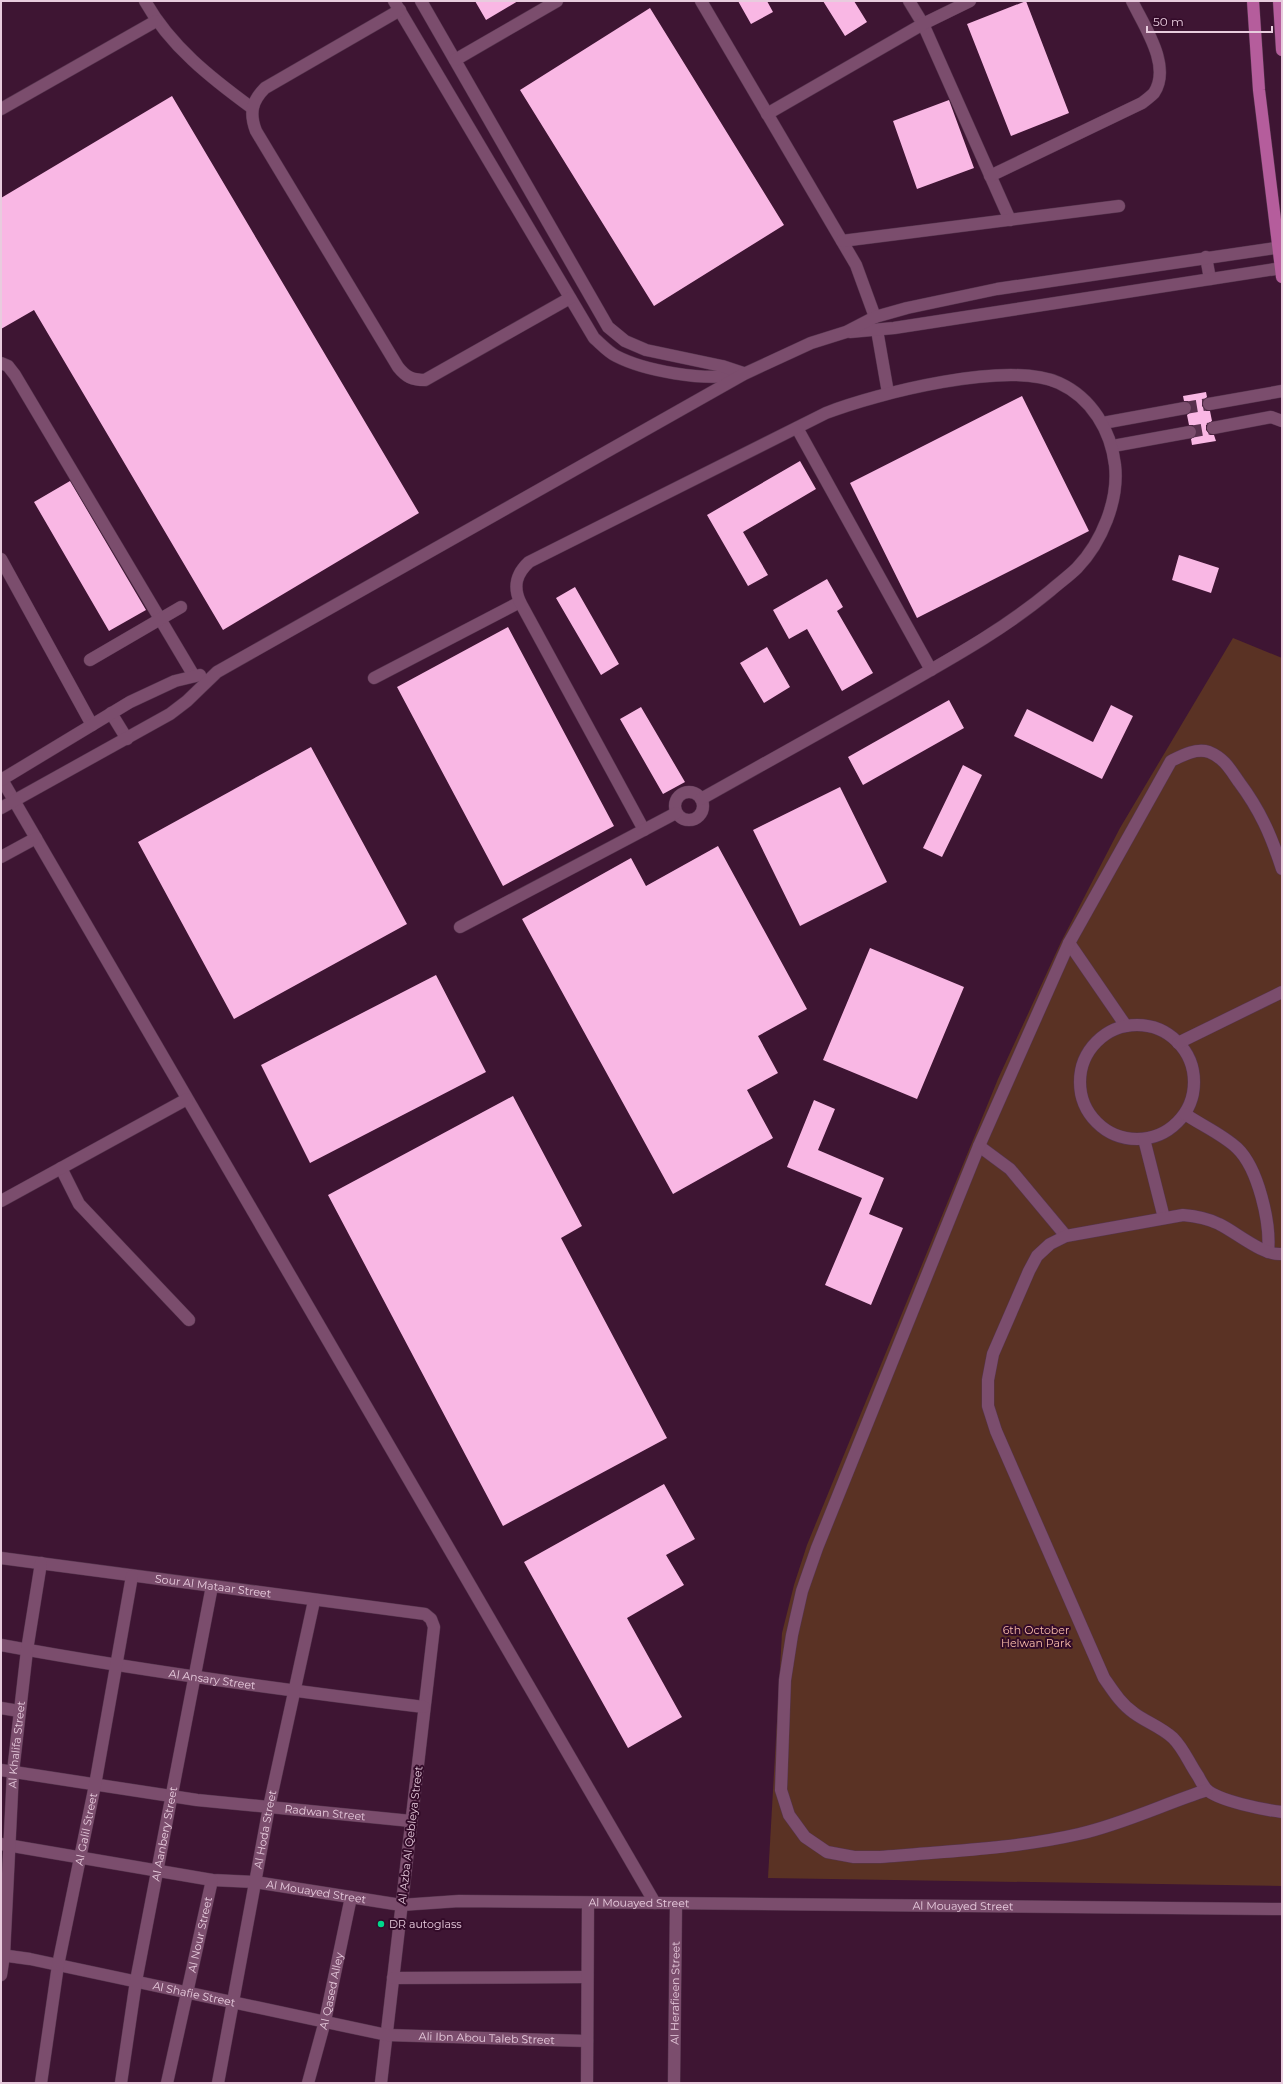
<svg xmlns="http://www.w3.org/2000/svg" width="1283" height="2084" viewBox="0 0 1283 2084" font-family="Montserrat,sans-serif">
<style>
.green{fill:#5a3224}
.building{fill:#f9b7e4}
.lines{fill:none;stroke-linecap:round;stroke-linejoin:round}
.minor-tunnel{stroke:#58304d;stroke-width:12;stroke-dasharray:12 6;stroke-linecap:butt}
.minor-casing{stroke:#56354e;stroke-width:13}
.major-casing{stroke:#56354e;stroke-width:13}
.minor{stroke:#7b4d6d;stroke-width:12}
.major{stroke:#b55d9c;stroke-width:12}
.poi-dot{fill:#00d98c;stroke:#330b29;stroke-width:1.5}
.labels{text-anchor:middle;stroke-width:4;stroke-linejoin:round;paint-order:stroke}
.street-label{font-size:11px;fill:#e8ccde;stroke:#330b29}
.park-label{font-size:11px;fill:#f9bca9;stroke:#330b29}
.poi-label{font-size:11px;fill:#e8ccde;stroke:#330b29;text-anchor:start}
</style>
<rect width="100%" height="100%" fill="#3e1533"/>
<path class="green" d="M1233,638l49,20v1228l-514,-8 14,-245 12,-48 13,-40 191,-466 63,-137 59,-114z"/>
<path class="building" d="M475,1h43l-32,19z
M738,1h29l6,11 -22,12z
M823,1h31l13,21 -22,14z
M1026,1l43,112 -58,23 -44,-112z
M650,8l134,217 -130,81 -134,-216z
M172,96l247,417 -196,117 -189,-320 -33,19v-131z
M949,100l25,68 -57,21 -24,-68z
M1206,392l1,5 -5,4v5l4,5h4l2,10 -6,4v5l4,5h4l2,6 -24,4 -1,-6 6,-4v-5l-4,-5h-4l-2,-10 5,-4v-5l-4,-5h-4l-1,-5z
M1022,396l67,135 -172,87 -67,-135z
M800,461l16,28 -73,43 25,43 -20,11 -41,-71z
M70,481l76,129 -37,21 -75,-129z
M1179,555l40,13 -8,25 -39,-13z
M827,579l16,28 -6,4 36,62 -31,18 -35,-62 -18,10 -16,-29z
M575,587l44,77 -18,11 -45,-77z
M508,627l106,199 -111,60 -106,-199z
M767,647l23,40 -26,16 -24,-40z
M949,700l15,28 -101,57 -15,-28z
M1111,705l22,11 -31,63 -88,-43 13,-27 66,33z
M641,707l44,75 -22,12 -43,-75z
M311,747l96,177 -173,95 -96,-177z
M963,765l19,10 -40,82 -19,-9z
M840,787l47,95 -87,44 -47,-96z
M718,846l89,163 -49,27 20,37 -31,17 26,48 -100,56 -151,-275 109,-61 15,28z
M870,948l94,39 -47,112 -94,-39z
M436,975l50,97 -176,91 -49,-98z
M513,1096l69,130 -21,12 106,200 -164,88 -175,-331z
M814,1100l21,9 -17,41 66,28 -15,36 34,14 -32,77 -46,-20 37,-87 -75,-31z
M664,1484l31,55 -29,16 18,30 -57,33 55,99 -54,31 -104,-186z"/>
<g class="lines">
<path class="minor-tunnel" d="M1185,408l24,-4
M1190,432l23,-4"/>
<g class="minor-casing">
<g id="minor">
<path d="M145,1c25,45 66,77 107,107"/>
<path d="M394,1l200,337c7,6 14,14 22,18 29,15 87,25 120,19"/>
<path d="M421,1l187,326 17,14 21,9 76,16 21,7"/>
<path d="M701,1l155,264 19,52"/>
<path d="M909,1l14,23 87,196"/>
<path d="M400,10l-135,78c-13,13 -16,25 -9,43l142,236c8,10 14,13 27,13l145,-82"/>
<path d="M455,60l102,-59"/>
<path d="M1,109l155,-88"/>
<path d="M767,114l156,-90 47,-23"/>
<path d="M990,176l152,-73c4,-3 9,-7 12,-10 18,-27 -10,-67 -22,-92"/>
<path d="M842,241l277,-35"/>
<path d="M1206,257l4,22"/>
<path d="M877,330l11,63"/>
<path d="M850,332l44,-4 388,-60"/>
<path d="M1,363l7,3 7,9 179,301"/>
<path d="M1209,404l73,-13"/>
<path d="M1103,423l82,-15"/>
<path d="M797,428l134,242"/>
<path d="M1213,428l58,-11 11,4"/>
<path d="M1113,446l77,-14"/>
<path d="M1,559l91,166"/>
<path d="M90,660l91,-53"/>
<path d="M374,678l146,-76"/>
<path d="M111,713l16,26"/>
<path d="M1,778l654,1125"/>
<path d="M1,780l129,-78 45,-21 25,-6"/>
<circle cx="689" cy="806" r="14"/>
<path d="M1,808l169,-94 17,-13 30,-29 527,-298 67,-31 35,-11 29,-15 32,-9 90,-19 285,-42"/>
<path d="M644,830l-124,-228c-7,-16 -4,-28 9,-40l297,-149c52,-20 182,-53 233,-30 33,15 52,48 56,82 4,35 -13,77 -38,103 -8,8 -18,15 -27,23 -48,40 -102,69 -156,100 -64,36 -128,72 -193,108"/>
<path d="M1,857l35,-19"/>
<path d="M460,927l216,-114"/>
<path d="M1069,943l57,83"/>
<circle cx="1137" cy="1082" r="57"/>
<path d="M1178,1043l104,-51"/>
<path d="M1185,1114c16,11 37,20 52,34 21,20 34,75 31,104"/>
<path d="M1144,1139l20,79"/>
<path d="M979,1146l31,23 56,67"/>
<path d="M61,1168l18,36 110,116"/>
<path d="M1,1201l186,-102"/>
<path d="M1282,1254c-19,2 -46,-22 -63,-30 -12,-6 -24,-8 -36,-9l-117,21 -16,8 -13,12 -8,15 -36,83 -5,26v26l8,25 108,247c9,13 17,26 30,35 12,9 27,14 39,25 11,11 16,25 25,38 2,4 5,9 8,13 12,12 59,21 76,23"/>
<path id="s1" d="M1,1558l424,56 6,5 3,8 -53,456"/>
<path id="s2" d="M1,1645c140,26 282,45 423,62"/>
<path d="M1,1708l18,3"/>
<path id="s3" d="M1,1770l196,30 214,21"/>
<path d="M1207,1790c-43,14 -84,34 -128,44 -65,15 -133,17 -199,23h-26l-27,-5 -22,-15 -16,-22 -8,-25 4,-110 7,-45 10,-44 15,-43 162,-402 90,-203 102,-182c12,-6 25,-13 38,-9 15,6 21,17 30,30 21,28 32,53 43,87"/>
<path id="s4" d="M1,1844l211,36 43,2 146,23 58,-4 823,8"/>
<path id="s5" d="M1,1955l29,4 357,76 200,6"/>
<path id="s6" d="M1,1975l3,-20 9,-183 14,-122 14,-87"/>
<path d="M393,1978l194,-1"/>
<path id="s7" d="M41,2083l17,-118 37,-180 37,-209"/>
<path id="s8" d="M121,2083l15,-102 76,-395"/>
<path id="s9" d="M167,2083l45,-203"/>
<path id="s10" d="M218,2083l51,-276 45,-206"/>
<path id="s11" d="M308,2083l17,-62 26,-124"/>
<path d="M587,2083l1,-180"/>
<path id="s12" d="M674,2083l2,-179"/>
</g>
</g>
<g class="major-casing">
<path id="major" d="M1253,1l6,89 23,187
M1279,1l3,49"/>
</g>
<use href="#minor" class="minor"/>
<use href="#major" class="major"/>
</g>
<circle class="poi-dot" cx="381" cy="1924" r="4"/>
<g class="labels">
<g class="street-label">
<text dy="4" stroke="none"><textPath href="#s1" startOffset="214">Sour Al Mataar Street</textPath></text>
<text dy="4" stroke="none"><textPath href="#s2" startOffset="214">Al Ansary Street</textPath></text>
<text dy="4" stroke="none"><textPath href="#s6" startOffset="231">Al Khalifa Street</textPath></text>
<text dy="4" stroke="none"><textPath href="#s3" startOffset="327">Radwan Street</textPath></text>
<text dy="4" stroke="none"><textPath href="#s7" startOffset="258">Al Galil Street</textPath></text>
<text dy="4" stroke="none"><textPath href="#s10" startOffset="258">Al Hoda Street</textPath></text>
<text dy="4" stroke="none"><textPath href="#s8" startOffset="253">Al Aanbery Street</textPath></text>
<text transform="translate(410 1835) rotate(-83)" y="4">Al Azba Al Qebleya Street</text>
<text dy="4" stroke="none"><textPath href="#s4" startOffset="319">Al Mouayed Street</textPath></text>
<text dy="4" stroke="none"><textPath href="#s4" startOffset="643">Al Mouayed Street</textPath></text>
<text dy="4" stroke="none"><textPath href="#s4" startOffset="967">Al Mouayed Street</textPath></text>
<text dy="4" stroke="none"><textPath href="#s9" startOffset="152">Al Nour Street</textPath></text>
<text dy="4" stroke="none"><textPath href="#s11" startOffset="95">Al Qased Alley</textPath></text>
<text dy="4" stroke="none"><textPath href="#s12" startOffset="90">Al Herafieen Street</textPath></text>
<text dy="4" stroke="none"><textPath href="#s5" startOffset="197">Al Shafie Street</textPath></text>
<text dy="4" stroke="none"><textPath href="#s5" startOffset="494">Ali Ibn Abou Taleb Street</textPath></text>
</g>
<g class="park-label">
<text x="1036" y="1634">6th October<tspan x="1036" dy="13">Helwan Park</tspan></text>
</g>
<g class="poi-label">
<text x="389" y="1928">DR autoglass</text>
</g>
</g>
<rect width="1283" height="2084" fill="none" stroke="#e8ccde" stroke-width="4"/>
<path d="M1147 26v6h125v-6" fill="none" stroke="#e8ccde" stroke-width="2"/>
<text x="1153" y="26" font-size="12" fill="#e8ccde" stroke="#330b29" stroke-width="3" paint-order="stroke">50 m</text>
</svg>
